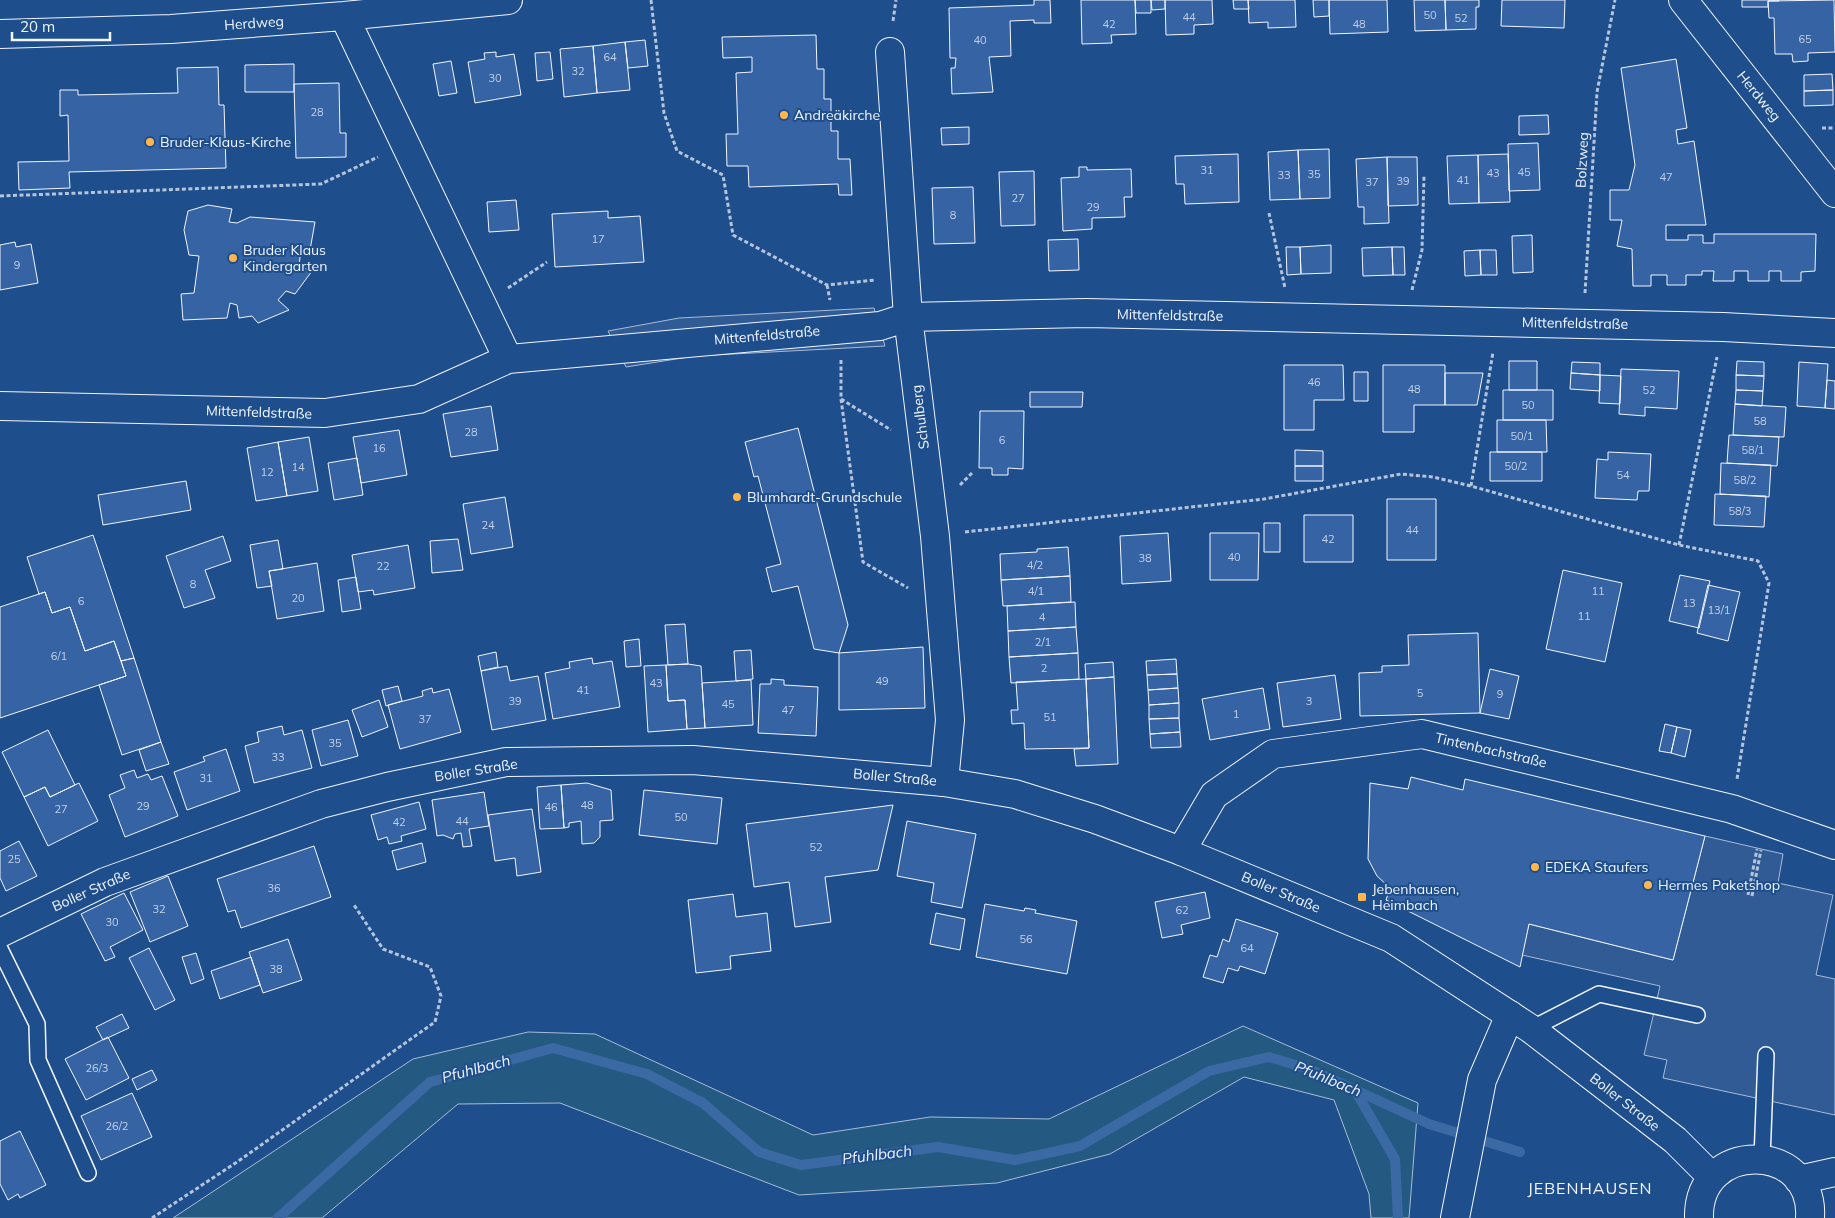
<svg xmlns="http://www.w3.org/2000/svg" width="1835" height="1218" viewBox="0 0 1835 1218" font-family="Mulish,sans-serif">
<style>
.green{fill:#245a82;stroke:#a8bbd7}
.parking{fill:#305b95;stroke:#a8bbd7}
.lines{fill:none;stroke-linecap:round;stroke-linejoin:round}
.stream{stroke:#3b69a3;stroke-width:10}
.building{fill:#3563a3;stroke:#f2f6ff}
.service-casing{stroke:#f2f6ff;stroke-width:18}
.minor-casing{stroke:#f2f6ff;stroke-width:30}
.tertiary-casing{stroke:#f2f6ff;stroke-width:30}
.secondary-casing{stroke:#f2f6ff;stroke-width:30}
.path{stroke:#b3c4dc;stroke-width:3;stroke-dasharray:4 2.5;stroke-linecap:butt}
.service{stroke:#1f4e8c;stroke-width:15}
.minor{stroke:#1f4e8c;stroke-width:28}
.tertiary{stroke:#1f4e8c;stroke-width:28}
.secondary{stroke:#1f4e8c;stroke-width:28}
.poi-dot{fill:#ffb74d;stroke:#1f4e8c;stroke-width:2}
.labels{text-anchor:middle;stroke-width:4;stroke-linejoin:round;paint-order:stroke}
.number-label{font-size:11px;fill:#c3d1e8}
.street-label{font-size:14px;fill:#f2f6ff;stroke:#1f4e8c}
.poi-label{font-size:14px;fill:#f2f6ff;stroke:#1f4e8c;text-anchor:start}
.water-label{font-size:15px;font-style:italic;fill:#f2f6ff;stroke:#1f4e8c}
.quarter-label{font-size:16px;letter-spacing:1px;fill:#f2f6ff;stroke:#1f4e8c}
</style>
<rect width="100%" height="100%" fill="#1f4e8c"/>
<path class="green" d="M1243,1026l175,77 -9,115h-38l-2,-24 -35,-94 -90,-23 -134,77 -113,29 -198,12 -239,-92 -102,1 -136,114h-149l240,-159 115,-27 67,2 218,101 117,-18 119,2z"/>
<path class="parking" d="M874,308l11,38 -190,10 -69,11 -18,-36 71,-13z
M1705,836l78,18 -5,29 55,12 -17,80 19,4v136l-172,-37 4,-18 -23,-5 16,-69 -138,-31 7,-31 144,36z"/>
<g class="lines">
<path class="stream" d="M1356,1092l39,67 3,59
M278,1218l152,-136 123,-34 94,26 56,29 56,49 42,13 137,-18 77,13 65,-14 129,-75 60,-14 43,13 117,54 91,28"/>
</g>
<path class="building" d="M1034,0h16l1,23h-17v-3l-24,1 1,35 -22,1 4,35 -41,2 -1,-26h4l1,-10h-6l-1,-50 85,-3z
M1081,0h54l1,34 -25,1 1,8 -30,1z
M1135,0h16v13h-15z
M1151,0h14v9l-13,1z
M1165,0h47l1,24 -19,1v9l-28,1z
M1233,0h15l1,9h-15z
M1248,0h47l1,27 -28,1v-6l-19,1z
M1313,0h16v16l-15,1z
M1329,0h58l1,32 -58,2z
M1414,0h31l1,30 -31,1z
M1445,0h34v7h-3v22l-30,1z
M1502,0h63l-1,28 -63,-2z
M1742,0h37v1h-11v6h-26z
M1834,0l1,52 -27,1v8l-15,1 -1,-8h-17l-1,-36h-5l-1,-17z
M816,35l1,34h7v30h7v32h7v28h12l2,36h-13l-1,-11 -89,3 -1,-21h-21l-1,-32h12l-2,-61 16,-1v-15l-29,1 -1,-21z
M645,40l3,26 -20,2 -3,-26z
M625,42l5,48 -33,3 -4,-47z
M593,46l4,47 -33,4 -4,-48z
M496,52v5l18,-3 7,41 -46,8 -7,-41 17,-3 -1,-6z
M550,52l3,27 -16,2 -2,-28z
M1676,59l11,69 -11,2 2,14 16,-3 12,84h-40v15h22v-5h15v8h11v-9h102l-1,37 -14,1v9h-20v-10h-12v10h-21v-10h-14v10h-21l1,-10h-12v4h-16v10h-19v-10h-16v11h-18l-1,-37 -15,-3 5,-26h-12v-30h19l6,-25 -14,-97z
M451,61l6,32 -18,3 -6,-32z
M294,64v28h-49v-27z
M218,67l1,38h5l2,63 -157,4 1,16 -51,2 -1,-28 51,-1 -1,-46 -8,1v-26h18v5l100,-2 -1,-25z
M1832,74l1,16 -29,1v-16z
M339,83l1,50h6v24l-50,1 -2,-74z
M1833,90v15l-29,1v-15z
M1548,115l1,19 -30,1v-19z
M969,127v17l-27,1 -1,-17z
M1538,143l2,47 -31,1 -1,-47z
M1329,149l1,49 -30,1 -2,-49z
M1298,150l2,49 -30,1 -2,-48z
M1238,154l1,48 -54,2 -1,-20h-8l-1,-28z
M1508,154l2,48 -31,1 -1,-48z
M1478,155l1,48 -30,1 -2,-48z
M1387,157h30l1,48 -30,1z
M1387,157l2,66 -25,1v-17h-6l-2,-48z
M1079,167h8v3l44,-1 1,28h-8l1,20 -33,1v11l-29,2 -2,-53 18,-1z
M1034,171l1,54 -34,1 -2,-54z
M973,187l2,56 -41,1 -2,-56z
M516,200l3,30 -30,2 -2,-30z
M208,205l24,4 -3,13 8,1 13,-6 65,5 -5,28 -9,-1 -2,17 13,5 -17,23 -9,-3 -8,9 11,10 -31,13 -6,-7 -13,2 -2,-13 -7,-2 -3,15 -44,2 -2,-26 13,-1 5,-37 -10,-1 -5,-25 4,-19z
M608,211v7l32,-2 4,46 -89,5 -3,-53z
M1532,235l1,37 -20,1 -1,-37z
M1078,239l1,31 -30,1 -1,-31z
M15,242l1,5 15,-3 7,39 -38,7v-45z
M1331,245v28l-30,1 -1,-27z
M1286,247h14l1,27 -14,1z
M1392,247h12l1,28h-12z
M1392,247l1,28 -30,1 -1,-28z
M1480,250l1,25 -16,1 -1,-25z
M1480,250h16l1,25h-16z
M1509,361h28v29h-28z
M1737,361l27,1v14l-28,-1z
M1572,362l28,1v12l-29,-2z
M1799,362l29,2 -3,44 -28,-2z
M1284,365h59l1,35h-30v30h-30z
M1383,365h62v40h-31v27h-31z
M1621,369l58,2 -2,38 -32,-2v9l-26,-2z
M1354,372h14v29h-14z
M1445,373h38l-6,32h-32z
M1571,373l29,2v16l-30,-2z
M1600,375l21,1 -1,28 -21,-1z
M1736,375l28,1 -1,15 -27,-1z
M1827,380l8,1v28l-10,-1z
M1503,390h50v30h-50z
M1736,390l27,1 -1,15 -27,-2z
M1030,392h53l-1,15h-52z
M1735,404l51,3 -2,30 -51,-2z
M491,406l7,44 -47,7 -8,-43z
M980,411h44l-1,58 -15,-1v7h-16v-7h-13z
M1497,420h49l1,32h-50z
M798,428l50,197 -9,28 -25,-4 -16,-63 -26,6 -6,-24 15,-4 -23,-88 -4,1 -9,-35z
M399,430l8,45 -46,8 -8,-46z
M1729,435l50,2 -2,29 -50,-3z
M309,437l9,54 -31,5 -9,-54z
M278,442l9,54 -31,5 -9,-53z
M1295,450l28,1v15h-28z
M1490,452h52v29h-52z
M1608,452l43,2 -2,37h-11l-1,9 -42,-2 2,-39 11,1z
M357,458l6,37 -29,5 -6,-37z
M1721,463l50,2 -2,32 -49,-3z
M1295,466h28v15h-28z
M186,481l5,29 -88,15 -5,-30z
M1715,494l51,2 -2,31 -50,-2z
M505,497l8,50 -42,7 -8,-50z
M1387,499h49v61h-49z
M1304,515h49v47h-49z
M1264,523h16v29h-16z
M1168,533l3,48 -49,3 -2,-48z
M1210,533h49l-1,47h-48z
M93,535l41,123 -13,3 -7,-20 -29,10 -15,-44 -18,6 -7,-21 -6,2 -12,-37z
M223,536l8,25 -26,9 10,28 -31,10 -18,-52z
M458,539l5,31 -31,3 -2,-32z
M278,540l5,29 -14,2 3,15 -15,2 -7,-43z
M408,545l7,43 -41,7 -1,-5 -15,2 -6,-37z
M1068,547l2,29 -69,4 -1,-26 37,-2v-3z
M317,563l7,48 -47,8 -8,-48z
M1563,570l59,13 -17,79 -59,-13z
M1680,575l30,6 -11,47 -30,-7z
M1070,576l1,26 -68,4 -2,-26z
M356,577l5,32 -19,3 -4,-32z
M1708,585l32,7 -12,49 -31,-8z
M45,592l7,21 18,-6 15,44 29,-10 12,35 -126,42v-111z
M1075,602l1,25 -68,4 -1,-25z
M685,624l3,40 -20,1 -3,-40z
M1076,627l2,26 -69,4 -1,-26z
M1478,633l2,80 -120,3 -1,-43 23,-1v-6l27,-1 -1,-30z
M639,639l2,27 -15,1 -2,-26z
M923,647l2,61 -86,2v-57z
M751,650l2,29 -17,2 -2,-30z
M496,652l2,15 -17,4 -3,-15z
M1078,653l1,26 -68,4 -2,-26z
M134,658l27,84 -39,13 -23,-70 27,-9 -5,-15z
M592,658l1,6 19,-3 8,46 -67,12 -8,-46 25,-5 -1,-6z
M1176,659l1,15 -30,1 -1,-14z
M1113,662l1,15 -28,2 -1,-15z
M688,664l13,2 4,62 -18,1 -2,-29 -17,1 -2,-36z
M666,665l2,36 17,-1 2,29 -39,3 -4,-66z
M507,666l3,15 28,-5 8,44 -54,10 -11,-59z
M1490,669l29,7 -10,43 -29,-6z
M1177,674l1,14 -30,2 -1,-15z
M1335,675l6,44 -58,8 -6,-44z
M1114,677l4,87 -42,2 -2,-17 15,-1 -3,-69z
M771,679l13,1v5l34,2 -2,49 -58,-3 2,-49h11z
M1086,679l3,69 -64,1 -1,-26 -12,1 -1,-14h7l-2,-28z
M751,680l2,45 -48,3 -3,-45z
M398,686l4,15 -16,5 -4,-16z
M432,688l1,5 16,-4 12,43 -61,17 -12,-44 35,-9 -1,-5z
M1178,688l1,15 -30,2 -1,-15z
M1263,688l7,41 -60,11 -8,-41z
M379,700l9,27 -26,10 -10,-27z
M1179,703v15l-30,1v-14z
M1179,718l1,14 -30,2 -1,-15z
M348,720l10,36 -37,10 -9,-36z
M1665,724l12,3 -6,26 -12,-2z
M282,726l2,9 18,-5 10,38 -58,15 -9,-37 14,-4 -2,-10z
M1677,727l14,3 -6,27 -14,-4z
M48,730l27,55 -25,12 -5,-10 -21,10 -22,-45z
M1180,732l1,15 -30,1 -1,-14z
M161,742l8,22 -23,7 -7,-21z
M226,749l14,42 -53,19 -13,-38 31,-11 -2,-4z
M134,770l3,8 11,-4 3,6 11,-4 16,40 -53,21 -16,-42 16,-7 -5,-13z
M1411,777l52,13 2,-11 240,57 -32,124 -144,-36 -9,43 -134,-67 4,-12 -13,-12 -9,-17 2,-76 38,6z
M79,783l19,38 -50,25 -24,-49 21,-10 5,10z
M587,783l24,7 2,30 -13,1v16l-6,6 -12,1 -1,-23 -12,2v4l-5,1 -3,-43z
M561,785l3,43 -24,1 -3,-42z
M644,790l78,8 -5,46 -78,-9z
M484,792l5,34 -20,3 3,17 -9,1 -2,-14 -6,1 -2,5 -10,-4 -6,1 -5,-36z
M419,802l7,27 -25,7 1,5 -13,3 -2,-7 -9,3 -7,-25z
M893,805l-15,65 -53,7 6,45 -36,5 -6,-45 -35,5 -8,-63z
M532,809l9,63 -24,4 -2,-18 -20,3 -7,-46z
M907,821l69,13 -14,74 -31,-6 3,-19 -37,-7z
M19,841l18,35 -31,15 -6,-13v-27z
M422,843l4,19 -29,8 -5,-19z
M314,846l17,51 -90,31 -6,-18 -7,2 -11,-33z
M168,876l20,50 -38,16 -20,-50z
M1205,892l5,26 -29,7 2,9 -21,4 -7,-36z
M124,893l19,37 -33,17 5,10 -10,4 -24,-47z
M733,894l3,23 31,-4 4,38 -41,5 1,13 -35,4 -8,-73z
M985,904l39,7 1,-3 11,2 -1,3 42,8 -10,53 -91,-17z
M936,913l29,6 -5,31 -30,-6z
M1236,919l42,14 -13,41 -25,-8 -2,5 -10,-3 -5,15 -20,-6 7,-22 7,2 6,-18 6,3z
M288,939l14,41 -39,13 -14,-41z
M149,948l26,52 -20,10 -26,-52z
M196,953l8,26 -13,5 -9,-27z
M251,957l9,28 -40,14 -9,-28z
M122,1014l7,14 -26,12 -7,-13z
M108,1037l21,41 -43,22 -21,-41z
M152,1070l5,10 -20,10 -5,-11z
M132,1093l20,44 -51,23 -20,-44z
M20,1131l26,54 -26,13 -2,-4 -10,6 -8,-16v-43z"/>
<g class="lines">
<g class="service-casing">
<path id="service" d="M0,949l37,75 1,36 50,113
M1531,1029l68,-35 98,21
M1762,1159l4,-104"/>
</g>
<g class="minor-casing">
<path id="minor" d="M1683,0l152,193
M344,16l164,343 372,-33 28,-9 178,-4 637,14 112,6
M0,34l171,-5 173,-13 164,-16
M890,52l18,265 27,219 15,184 -6,62
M0,406l325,7 94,-14 89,-40
M1181,851l33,-56 59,-41 149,-20 310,75 103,36
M1455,1218l27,-138 28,-65"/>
</g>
<g class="tertiary-casing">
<path id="tertiary" d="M1799,1180l36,-8"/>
</g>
<g class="secondary-casing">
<path id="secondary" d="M0,933l105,-51 216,-78 66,-17 119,-25 187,-2 251,22 71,12 80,25 86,32 210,87 140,91 144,111 37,37
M1699,1218c-2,-79 116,-77 111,0"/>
</g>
<path class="path" d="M651,0l13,113 13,38 46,24 10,60 94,50 48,-5
M893,21l3,-21
M1822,128h13
M0,196l321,-12 57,-27
M1269,213l16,75
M827,285l3,15
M508,288l39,-26
M1412,290l10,-40 2,-74
M1585,293l12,-201 18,-92
M841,360v39l50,31
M841,399l22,163 45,26
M960,485l12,-12
M1471,486l22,-134
M965,532l299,-33 137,-25 32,3 38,9 208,59 79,16 11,22 -32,196
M1679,545l38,-188
M1748,895l9,-46
M1752,896l9,-46
M152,1218l85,-56 198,-140 6,-26 -11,-29 -47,-18 -29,-44"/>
<use href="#service" class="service"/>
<use href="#minor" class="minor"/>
<use href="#tertiary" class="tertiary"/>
<use href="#secondary" class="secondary"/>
</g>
<g class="poi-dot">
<circle cx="784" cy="115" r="5"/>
<circle cx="150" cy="142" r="5"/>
<circle cx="233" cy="258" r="5"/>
<circle cx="737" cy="497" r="5"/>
<circle cx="1535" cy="867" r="5"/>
<circle cx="1648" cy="885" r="5"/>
<rect x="1357" y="892" width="10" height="10" rx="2.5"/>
</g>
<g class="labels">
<g class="number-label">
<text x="1430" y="19">50</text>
<text x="1189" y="21">44</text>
<text x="1461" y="22">52</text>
<text x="1109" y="28">42</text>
<text x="1359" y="28">48</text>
<text x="1805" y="43">65</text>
<text x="980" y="44">40</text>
<text x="610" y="61">64</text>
<text x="578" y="75">32</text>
<text x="495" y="82">30</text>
<text x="317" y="116">28</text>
<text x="1207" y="174">31</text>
<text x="1524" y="176">45</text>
<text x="1493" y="177">43</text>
<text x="1314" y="178">35</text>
<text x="1284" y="179">33</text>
<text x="1666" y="181">47</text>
<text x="1463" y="184">41</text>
<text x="1403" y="185">39</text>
<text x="1372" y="186">37</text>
<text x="1018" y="202">27</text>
<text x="1093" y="211">29</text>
<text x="953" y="219">8</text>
<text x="598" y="243">17</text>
<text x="17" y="269">9</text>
<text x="1314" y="386">46</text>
<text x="1414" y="393">48</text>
<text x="1649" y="394">52</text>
<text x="1528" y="409">50</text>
<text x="1760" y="425">58</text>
<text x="471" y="436">28</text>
<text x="1522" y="440">50/1</text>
<text x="1002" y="444">6</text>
<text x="379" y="452">16</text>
<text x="1753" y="454">58/1</text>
<text x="1516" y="470">50/2</text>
<text x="298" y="471">14</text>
<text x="267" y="476">12</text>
<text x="1623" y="479">54</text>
<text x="1745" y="484">58/2</text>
<text x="1740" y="515">58/3</text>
<text x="488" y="529">24</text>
<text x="1412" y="534">44</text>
<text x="1328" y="543">42</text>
<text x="1234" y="561">40</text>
<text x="1145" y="562">38</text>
<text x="1035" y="569">4/2</text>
<text x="383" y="570">22</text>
<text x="193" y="588">8</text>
<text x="1036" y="595">4/1</text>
<text x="1598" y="595">11</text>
<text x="298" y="602">20</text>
<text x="81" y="605">6</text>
<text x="1689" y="607">13</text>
<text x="1719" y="614">13/1</text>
<text x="1584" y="620">11</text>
<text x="1042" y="621">4</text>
<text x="1043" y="646">2/1</text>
<text x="59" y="660">6/1</text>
<text x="1044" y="672">2</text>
<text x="882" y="685">49</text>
<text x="656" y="687">43</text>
<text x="583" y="694">41</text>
<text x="1420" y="697">5</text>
<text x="1500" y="698">9</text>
<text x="515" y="705">39</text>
<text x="1309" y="705">3</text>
<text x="728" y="708">45</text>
<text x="788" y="714">47</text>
<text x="1236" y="718">1</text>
<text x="1050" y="721">51</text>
<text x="425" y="723">37</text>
<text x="335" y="747">35</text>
<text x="278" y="761">33</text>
<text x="206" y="782">31</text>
<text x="587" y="809">48</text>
<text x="143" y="810">29</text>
<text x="551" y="811">46</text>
<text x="61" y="813">27</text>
<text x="681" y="821">50</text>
<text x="462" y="825">44</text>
<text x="399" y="826">42</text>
<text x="816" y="851">52</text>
<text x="14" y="863">25</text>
<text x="274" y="892">36</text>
<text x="159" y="913">32</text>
<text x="1182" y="914">62</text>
<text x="112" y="926">30</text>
<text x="1026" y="943">56</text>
<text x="1247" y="952">64</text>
<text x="276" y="973">38</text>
<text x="97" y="1072">26/3</text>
<text x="117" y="1130">26/2</text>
</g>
<g class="street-label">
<text transform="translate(254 23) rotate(-4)" y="5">Herdweg</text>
<text transform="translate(1759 96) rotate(51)" y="5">Herdweg</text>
<text transform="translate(1582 160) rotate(-87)" y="5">Bolzweg</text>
<text transform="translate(1170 315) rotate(1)" y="5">Mittenfeldstraße</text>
<text transform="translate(1575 323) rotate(1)" y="5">Mittenfeldstraße</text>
<text transform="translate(767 335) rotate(-5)" y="5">Mittenfeldstraße</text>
<text transform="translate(259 412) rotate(2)" y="5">Mittenfeldstraße</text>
<text transform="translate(920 417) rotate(-97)" y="5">Schulberg</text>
<text transform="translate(1491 750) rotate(13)" y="5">Tintenbachstraße</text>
<text transform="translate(476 770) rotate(-9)" y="5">Boller Straße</text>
<text transform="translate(895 777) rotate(5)" y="5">Boller Straße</text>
<text transform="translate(91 890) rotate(-24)" y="5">Boller Straße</text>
<text transform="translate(1281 892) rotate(23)" y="5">Boller Straße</text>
<text transform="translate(1625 1102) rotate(38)" y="5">Boller Straße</text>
</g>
<g class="poi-label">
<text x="794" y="120">Andreäkirche</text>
<text x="160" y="147">Bruder-Klaus-Kirche</text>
<text x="243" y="255">Bruder Klaus<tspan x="243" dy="16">Kindergarten</tspan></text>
<text x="747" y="502">Blumhardt-Grundschule</text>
<text x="1545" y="872">EDEKA Staufers</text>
<text x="1658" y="890">Hermes Paketshop</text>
<text x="1372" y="894">Jebenhausen,<tspan x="1372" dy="16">Heimbach</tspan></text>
</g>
<g class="water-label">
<text transform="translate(476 1069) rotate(-15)" y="5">Pfuhlbach</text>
<text transform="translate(1328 1079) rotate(22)" y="5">Pfuhlbach</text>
<text transform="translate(877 1155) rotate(-7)" y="5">Pfuhlbach</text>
</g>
<g class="quarter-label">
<text x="1590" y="1194">JEBENHAUSEN</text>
</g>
</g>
<path d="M12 32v8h98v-8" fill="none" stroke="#f2f6ff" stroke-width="2.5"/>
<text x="20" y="32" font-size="15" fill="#f2f6ff" stroke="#1f4e8c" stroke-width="4" paint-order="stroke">20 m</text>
</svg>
